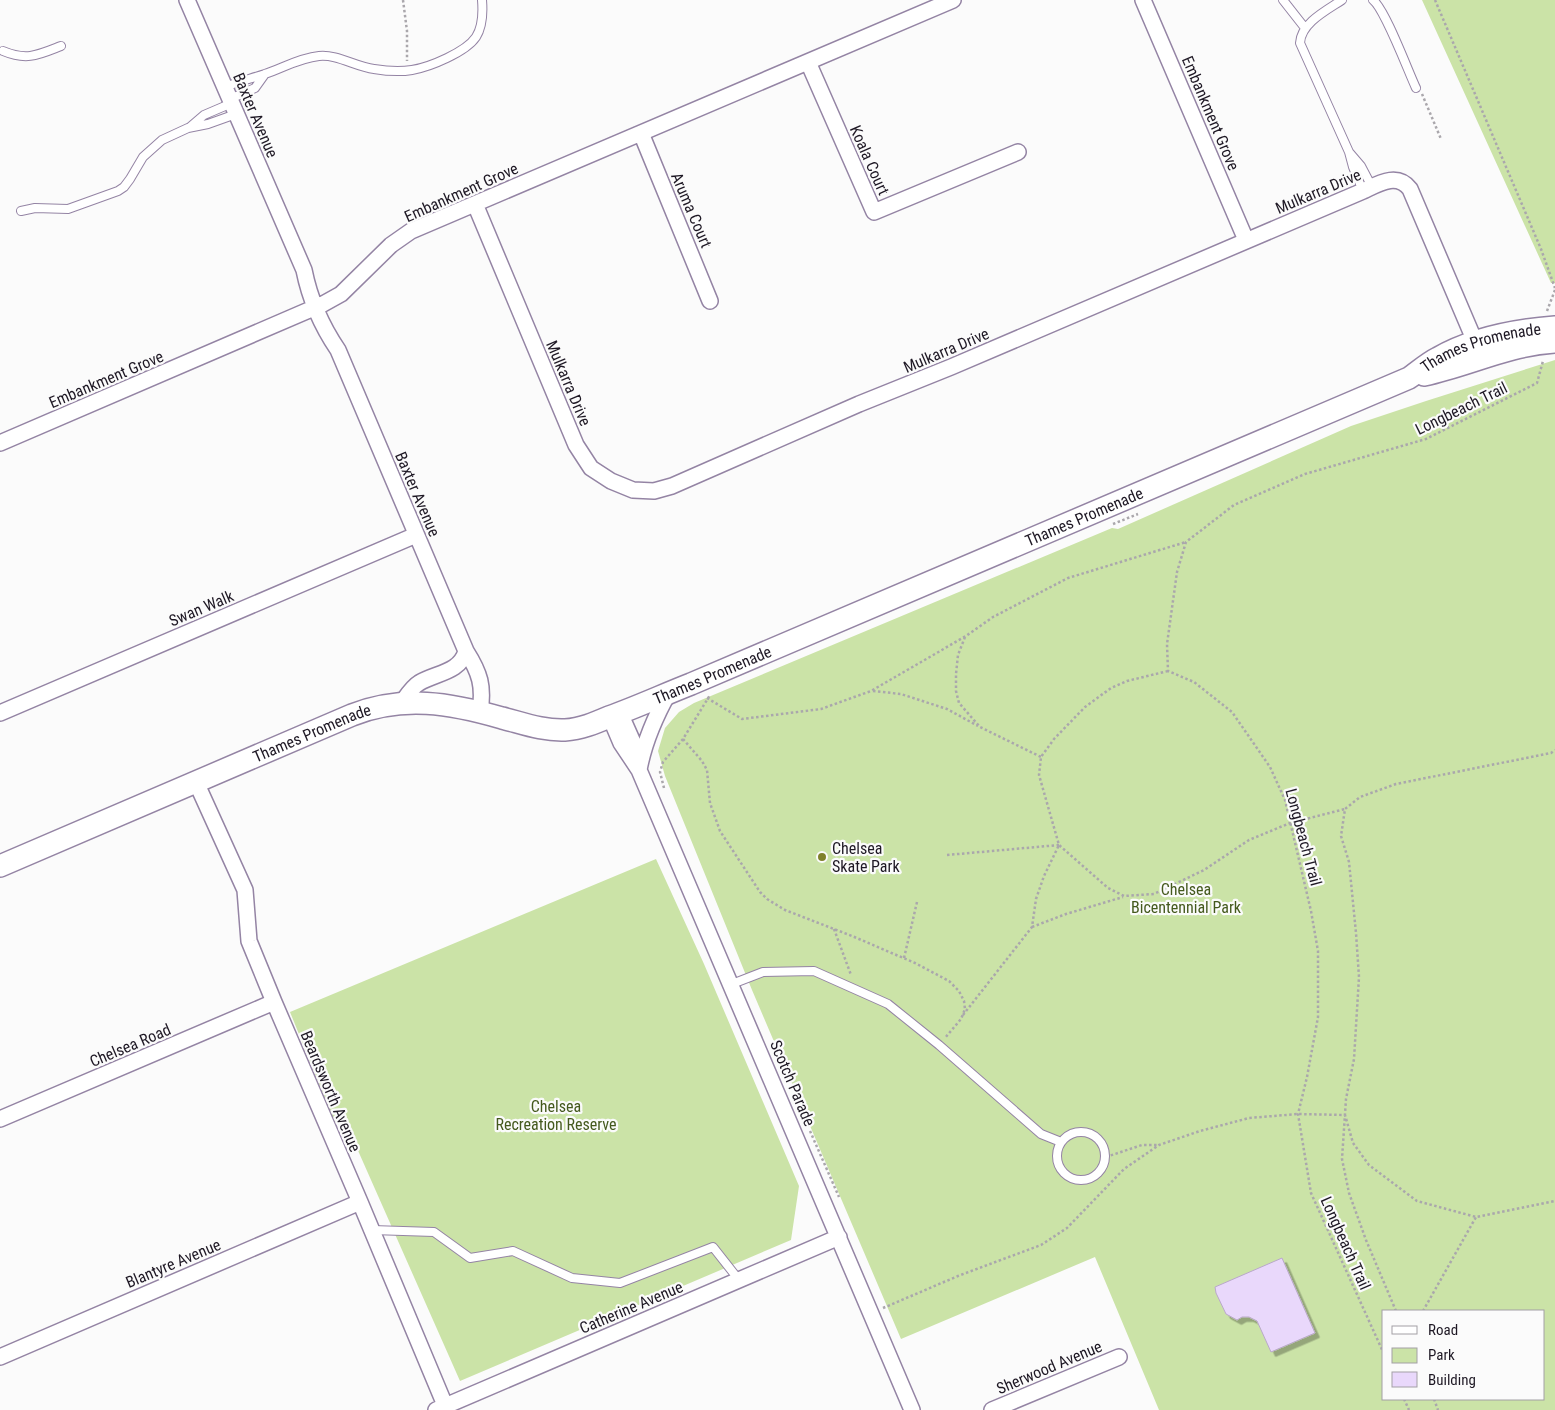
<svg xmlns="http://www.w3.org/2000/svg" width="1555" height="1410" viewBox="0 0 1555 1410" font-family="'Roboto Condensed',sans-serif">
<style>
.green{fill:#cbe3a7;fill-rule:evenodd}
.building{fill:#e9d8fb;stroke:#b9a8c9;filter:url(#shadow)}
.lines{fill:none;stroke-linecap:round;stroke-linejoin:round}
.lane-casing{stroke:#9484a4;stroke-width:10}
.street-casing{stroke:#9484a4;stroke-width:18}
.secondary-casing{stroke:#9484a4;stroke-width:24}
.path{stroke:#aaa7ac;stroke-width:2.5;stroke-dasharray:2.5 2.5;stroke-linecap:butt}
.lane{stroke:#fff;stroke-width:8}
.street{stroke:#fff;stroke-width:15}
.secondary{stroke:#fff;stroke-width:21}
.poi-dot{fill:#7f812b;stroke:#fbfbfb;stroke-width:2}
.labels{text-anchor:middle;stroke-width:4.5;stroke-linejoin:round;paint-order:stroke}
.street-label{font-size:16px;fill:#1e1824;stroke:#fbfbfb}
.poi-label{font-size:16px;fill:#1e1824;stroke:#fbfbfb;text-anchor:start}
.park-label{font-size:16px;fill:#44591d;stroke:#fbfbfb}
</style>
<defs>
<filter id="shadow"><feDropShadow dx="4.5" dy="4.5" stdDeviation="0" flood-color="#0004"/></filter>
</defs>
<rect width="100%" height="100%" fill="#fbfbfb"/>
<path class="green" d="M1422,0h133v283h-4z
M1555,360v1050h-396l-64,-153 -194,82 -149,-349 -87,-214 -7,-25 7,-23 14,-16 15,-9 418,-175 6,1 233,-103 75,-25zM1384,1311h160v88h-160z
M656,859l48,105 95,222 -8,54 -331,141 -112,-253 -13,-5 -45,-111z"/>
<path class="building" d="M1282,1258l33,75 -44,19 -14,-31 -8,-4h-7l-5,3 -11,-6 -10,-21 -1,-6z"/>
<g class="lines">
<g class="lane-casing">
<path id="lane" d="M1283,0l22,28
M1342,0c-15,10 -41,23 -42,43l49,109 4,15 10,24
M1373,0c12,9 35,71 43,88
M3,51c24,10 35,4 58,-5
M225,87c15,-6 25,-8 40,-13 18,-6 34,-16 54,-18 18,-2 37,11 55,13 12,2 26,3 38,1 18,-3 54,-18 64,-33 7,-11 7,-25 6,-37
M230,99l25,-11 10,-14
M190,127l14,-12 28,-12
M1349,152l12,14 11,21
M21,211l14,-3 33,1 50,-18 6,-4 6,-8 13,-22 19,-17 26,-12 20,-4 28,-10
M732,984l31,-12 51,-1 74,33 51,41 102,89 20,8
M1057 1156a24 24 0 1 1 48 0a24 24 0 1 1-48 0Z
M372,1230l62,2 36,26 43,-7 59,27 48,5 93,-36 26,33"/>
</g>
<g class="street-casing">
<path id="street" d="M187,0l117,270c6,30 17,55 34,80l128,301c14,22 18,35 14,61
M1143,0l103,240
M808,62l66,150 144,-60
M641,133l69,168
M475,204l101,241 15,23 20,13 22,9 21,1 18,-5 187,-82 92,-37 412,-176c15,-7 34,-19 47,-2l69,162
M0,443l323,-139 18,-10 50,-49 20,-14 542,-231
M401,704c5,-7 11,-17 18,-21 16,-10 41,-10 47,-32
M0,713l416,-178
M620,713l12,27 4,19
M610,717l11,26 18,27 273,640
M639,770c5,-28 16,-53 30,-78
M196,782l49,108 4,51 25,61 86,200 87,208
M0,1119l274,-117
M0,1357l360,-155
M436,1410l403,-173
M992,1410l127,-53"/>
</g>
<g class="secondary-casing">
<g id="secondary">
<path d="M1424,375c46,-10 83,-30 131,-33"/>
<path id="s1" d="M0,866l352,-151c51,-20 98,-12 150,3 20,5 41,13 63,12 16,-1 30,-7 44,-13 28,-10 54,-22 82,-33l718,-306c10,-7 19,-15 29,-20 35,-20 78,-28 117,-31"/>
</g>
</g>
<path class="path" d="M403,0l4,31v30
M1435,0l106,249 14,39
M1422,94l19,45
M1547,311l8,-21
M1113,524l25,-10
M965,637l-7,18 -2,19v17l3,12 21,24 61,30
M1168,671l-41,10 -16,7 -26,19 -31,32 -13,18 -2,18 20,70 49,43 16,8 30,-2 50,-24 45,-30 41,-17 55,-14
M873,691l28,3 46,15 31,17
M707,698l35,21 79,-10 50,-18 95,-55 27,-19 75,-39 118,-36
M683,739l19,22 5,9 3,33 10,28 40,61 7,7 18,11 67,26 63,27 34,18 10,10 5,10 1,8 -4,10 -16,19
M664,788l-4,-16 3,-10 20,-23 27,-44
M947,855l112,-10
M1032,927l34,-13 57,-17
M834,929l17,46
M904,958l13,-56
M963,1015l69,-88 4,-28 8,-23 15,-31
M810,1131l29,66
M1106,1157l36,-12h15
M883,1308l75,-32 83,-31 26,-17 57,-59 35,-24 41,-14 49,-13 49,-4 47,1 8,28 16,22 48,36 59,16 79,-16
M1396,1311l-30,-71 -17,-47 -7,-34 4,-60 8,-40 5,-82 -3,-44 -7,-71 -8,-26 4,-27 15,-12 36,-13 155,-31 4,-3
M1423,1311l53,-94
M1384,1354l-73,-161 -13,-79 9,-37 11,-60v-66l-7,-40 -26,-111 -15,-33 -38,-55 -38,-30 -26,-11 -1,-27 10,-72 9,-30 48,-37 71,-31 121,-35 111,-56 6,-22
M1404,1399l5,11
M1434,1399l4,11"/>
<use href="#lane" class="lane"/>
<use href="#street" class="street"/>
<use href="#secondary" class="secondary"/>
</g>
<circle class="poi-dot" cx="822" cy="857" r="5"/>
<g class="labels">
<g class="street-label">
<text transform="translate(1211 113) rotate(67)" y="6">Embankment Grove</text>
<text transform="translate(256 115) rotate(67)" y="6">Baxter Avenue</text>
<text transform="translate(870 160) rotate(66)" y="6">Koala Court</text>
<text transform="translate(1318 191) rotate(-23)" y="6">Mulkarra Drive</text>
<text transform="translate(461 192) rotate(-24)" y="6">Embankment Grove</text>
<text transform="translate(692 210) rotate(67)" y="6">Aruma Court</text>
<text transform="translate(946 350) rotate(-23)" y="6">Mulkarra Drive</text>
<text dy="6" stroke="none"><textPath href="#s1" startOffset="1595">Thames Promenade</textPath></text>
<text transform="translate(106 379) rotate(-23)" y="6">Embankment Grove</text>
<text transform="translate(569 383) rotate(67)" y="6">Mulkarra Drive</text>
<text transform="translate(1461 408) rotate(-26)" y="6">Longbeach Trail</text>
<text transform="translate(418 494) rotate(67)" y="6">Baxter Avenue</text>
<text dy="6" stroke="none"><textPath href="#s1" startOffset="1162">Thames Promenade</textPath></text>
<text transform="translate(201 608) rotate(-23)" y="6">Swan Walk</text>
<text dy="6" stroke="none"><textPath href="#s1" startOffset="758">Thames Promenade</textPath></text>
<text dy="6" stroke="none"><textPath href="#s1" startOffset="339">Thames Promenade</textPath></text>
<text transform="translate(1304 837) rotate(75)" y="6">Longbeach Trail</text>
<text transform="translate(130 1045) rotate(-23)" y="6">Chelsea Road</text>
<text transform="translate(793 1083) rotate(67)" y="6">Scotch Parade</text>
<text transform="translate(331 1091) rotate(67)" y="6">Beardsworth Avenue</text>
<text transform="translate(1346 1243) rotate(66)" y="6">Longbeach Trail</text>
<text transform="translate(173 1263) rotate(-23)" y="6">Blantyre Avenue</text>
<text transform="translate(631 1307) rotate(-23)" y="6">Catherine Avenue</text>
<text transform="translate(1049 1367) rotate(-23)" y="6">Sherwood Avenue</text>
</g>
<g class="poi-label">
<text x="832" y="854">Chelsea<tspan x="832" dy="18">Skate Park</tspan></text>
</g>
<g class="park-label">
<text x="1186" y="895">Chelsea<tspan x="1186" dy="18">Bicentennial Park</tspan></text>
<text x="556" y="1112">Chelsea<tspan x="556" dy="18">Recreation Reserve</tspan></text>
</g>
</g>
<rect x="1382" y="1310" width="162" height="90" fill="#fbfbfb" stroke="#a3a0a5"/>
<rect x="1392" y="1326" width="25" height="8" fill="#ffffff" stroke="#a3a0a5"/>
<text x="1428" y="1335" font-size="15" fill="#1e1824">Road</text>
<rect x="1392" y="1348" width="25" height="15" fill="#cbe3a7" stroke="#a3a0a5"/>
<text x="1428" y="1360" font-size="15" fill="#1e1824">Park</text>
<rect x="1392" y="1372" width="25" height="15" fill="#e9d8fb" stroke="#a3a0a5"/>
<text x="1428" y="1385" font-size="15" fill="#1e1824">Building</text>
</svg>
